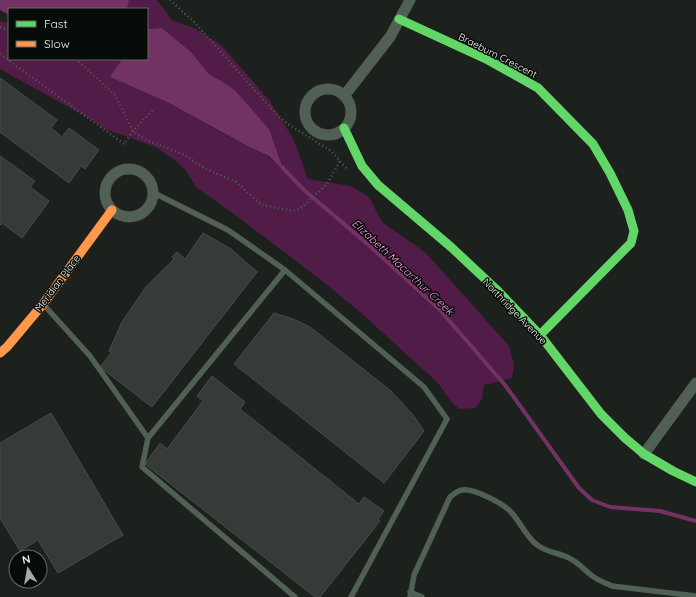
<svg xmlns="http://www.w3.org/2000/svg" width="696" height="597" viewBox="0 0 696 597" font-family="Quicksand,sans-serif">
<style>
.green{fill:#511c47}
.water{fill:#723264}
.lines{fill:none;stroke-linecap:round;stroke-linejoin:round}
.stream{stroke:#723264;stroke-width:4}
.building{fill:#373b38;stroke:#494d4a}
.path{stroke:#535c55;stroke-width:2.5;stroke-dasharray:1 3;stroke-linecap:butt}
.lane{stroke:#506054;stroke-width:5.5}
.street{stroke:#506054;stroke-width:11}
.fast{stroke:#63d668;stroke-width:9}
.slow{stroke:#ff974d;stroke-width:9}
.labels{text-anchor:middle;stroke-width:3;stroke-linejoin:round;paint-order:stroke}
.street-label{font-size:10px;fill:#eff5f0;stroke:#080c09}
.water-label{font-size:11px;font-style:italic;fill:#fd99e5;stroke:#080c09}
</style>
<rect width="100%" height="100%" fill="#1d211e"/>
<path class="green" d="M129,0h28l15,20 24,9 25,16 48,55 24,38 15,41 43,7 18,11 13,25 44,31 83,93 5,18 -2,14 -28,7 -2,14 -7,9 -16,1 -9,-9 -13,-18 -78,-71 -42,-34 -79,-60 -42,-30 -11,-18 -13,-11 -18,-12 -49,-17 -13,-9 -92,-51v-48l9,2v36h52l2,1 3,-1h56l-12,18 57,25 50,28 34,18 15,7 18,15 -15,-41 -34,-39 -27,-17 -17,-21 -29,-24 -15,1v-20h-20z"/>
<path class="water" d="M0,0h129l-2,9h-118v6l-9,-5z
M162,28l29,24 17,21 27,17 34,39 15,42 -15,-15 -18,-8 -84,-46 -57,-25 12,-18h25v-30z"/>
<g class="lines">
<path class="stream" d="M282,167l22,23 67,57 69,63 65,75 74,103 13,12 18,7 50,4 36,10"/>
</g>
<path class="building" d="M0,78l57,42 -6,8 11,9 7,-9 30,22 -14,19 -4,-3 -12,17 -69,-51z
M0,156l35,25 -5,6 19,14 -27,37 -20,-15 -1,2 -1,-1z
M203,233l28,16 26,23 -105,135 -52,-40 11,-14 -2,-2 13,-29 24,-35 28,-28 -2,-2 5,-5 8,7z
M274,313l19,6 17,8 81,64 22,24 11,16 -40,52 -150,-119z
M212,376l33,26 -5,7 119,95 5,-7 20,14 -6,8 2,2 -60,76h-5l-170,-133 15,-21 7,6 36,-48 -6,-5z
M51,413l72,122 -65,38 -20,-33 -18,11 -20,-33v-75z"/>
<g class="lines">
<path class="path" d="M170,0l25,23 82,92 11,9 43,27 16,18
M0,27l9,3
M0,54l124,90 9,-13 20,-21
M76,59l39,36 18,36 13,9 39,15 19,13 32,14 26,23 31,6 7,-2 27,-25 13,-23"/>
<path class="lane" d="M154,193l74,37 57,40 139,117 23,32 -96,178
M44,305l46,51 58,82 137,-168
M148,438l-6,29 153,130
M410,592l12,5
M410,597l4,-22 36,-78c4,-3 8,-7 13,-7 10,-2 39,13 47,21 10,10 15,24 26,33 10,9 22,8 33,14 9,4 14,11 22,17 6,5 14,8 21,11l84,10"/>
<path class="street" d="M305 112a23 23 0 1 1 46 0a23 23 0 1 1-46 0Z
M344,96l46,-59 20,-37
M105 193a24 24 0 1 1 48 0a24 24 0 1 1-48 0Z
M644,454l52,-71"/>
<path class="fast" d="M399,19l89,41 50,28 55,56 17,29 18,37 6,21 -3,12 -91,92
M344,128l18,38 16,19 73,62 47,44 42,44 61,79 24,24 19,16 29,17 23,11"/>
<path class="slow" d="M0,353l7,-6 36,-43 69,-94"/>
</g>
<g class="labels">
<g class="street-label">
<text transform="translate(498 55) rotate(27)" y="4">Braeburn Crescent</text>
<text transform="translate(57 283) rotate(-53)" y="4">Meridian Place</text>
<text transform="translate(515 311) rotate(46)" y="4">Northridge Avenue</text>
</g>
<g class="water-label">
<text transform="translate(403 267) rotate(43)" y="4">Elizabeth Macarthur Creek</text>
</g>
</g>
<rect x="8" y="8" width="140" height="52" fill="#080c09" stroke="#646965"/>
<rect x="16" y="21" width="20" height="6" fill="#63d668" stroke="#646965"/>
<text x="44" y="28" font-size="12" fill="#eff5f0">Fast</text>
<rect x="16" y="41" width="20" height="6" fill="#ff974d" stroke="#646965"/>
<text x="44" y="48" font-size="12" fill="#eff5f0">Slow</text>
<g transform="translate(28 569) rotate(349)"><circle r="19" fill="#080c09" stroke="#646965"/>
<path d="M0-3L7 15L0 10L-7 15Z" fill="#a6aba6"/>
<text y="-6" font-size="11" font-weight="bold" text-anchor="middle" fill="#eff5f0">N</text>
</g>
</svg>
